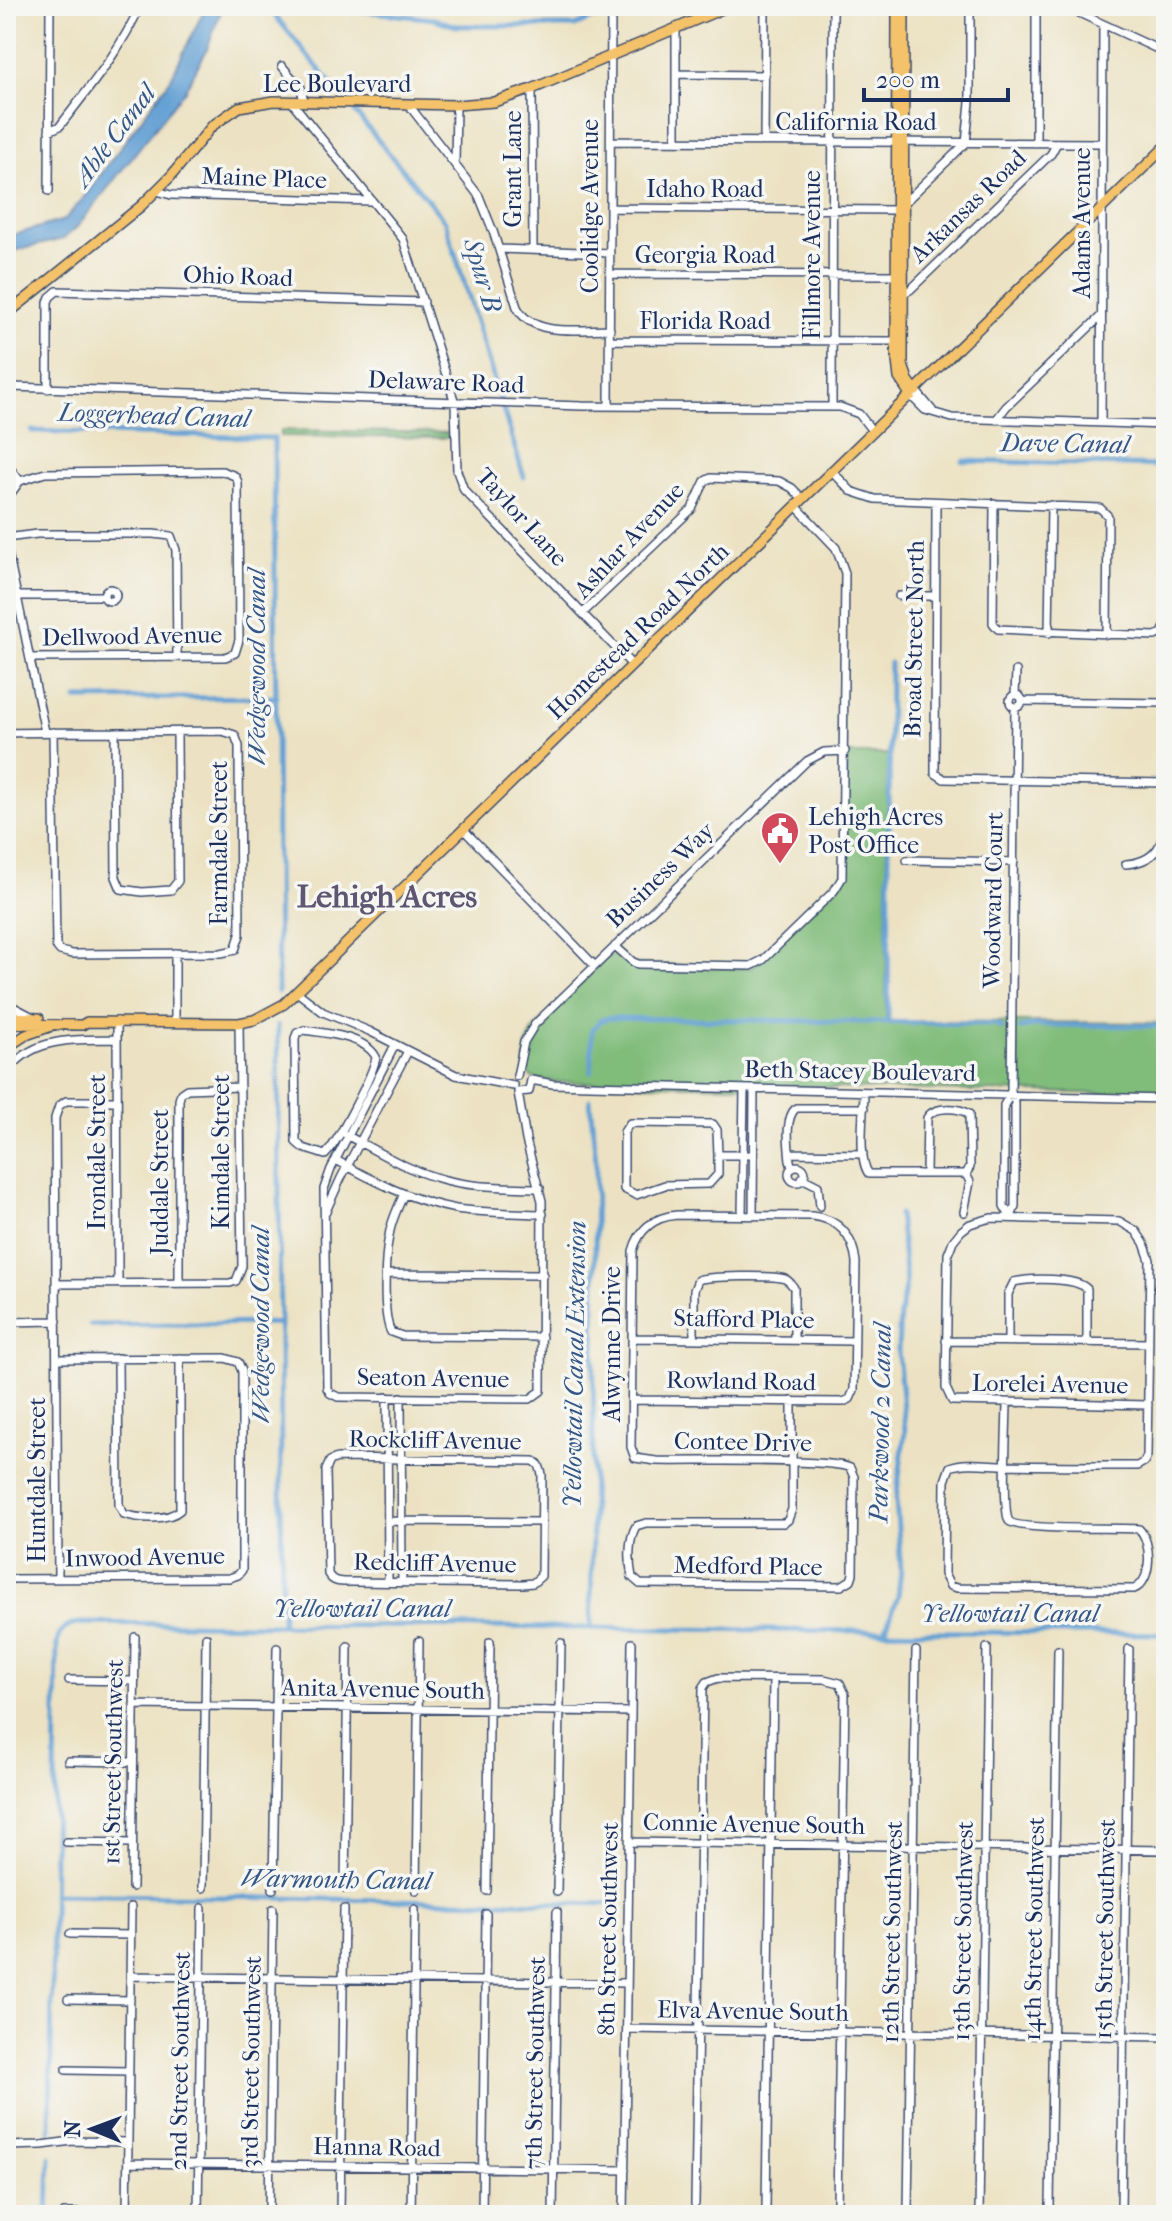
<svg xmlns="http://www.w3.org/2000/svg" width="1172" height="2221" viewBox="0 0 1172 2221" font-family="'IM FELL French Canon',serif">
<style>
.forest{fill:#80bc7a;stroke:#4e766c;stroke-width:2}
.water{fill:#63a0d4;stroke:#3f6899;stroke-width:2}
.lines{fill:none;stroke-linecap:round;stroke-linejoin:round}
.canal{stroke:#63a0d4;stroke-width:5}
.minor-casing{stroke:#3a4a6d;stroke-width:10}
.major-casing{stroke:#3a4a6d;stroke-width:12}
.minor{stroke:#fff;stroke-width:7}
.major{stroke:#f3c26a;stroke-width:9}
.labels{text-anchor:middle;stroke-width:7;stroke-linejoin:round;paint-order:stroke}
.street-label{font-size:24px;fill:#1b2f5e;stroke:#f6f6f2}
.poi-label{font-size:24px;fill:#1b2f5e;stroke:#f6f6f2;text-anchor:start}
.water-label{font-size:26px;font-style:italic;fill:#345787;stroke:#f6f6f2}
.district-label{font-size:32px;font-weight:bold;fill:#5e5672;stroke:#f6f6f2}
</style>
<rect width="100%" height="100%" fill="#f6f6f2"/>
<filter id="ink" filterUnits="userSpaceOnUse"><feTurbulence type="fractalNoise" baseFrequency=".0125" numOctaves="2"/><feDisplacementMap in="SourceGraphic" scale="16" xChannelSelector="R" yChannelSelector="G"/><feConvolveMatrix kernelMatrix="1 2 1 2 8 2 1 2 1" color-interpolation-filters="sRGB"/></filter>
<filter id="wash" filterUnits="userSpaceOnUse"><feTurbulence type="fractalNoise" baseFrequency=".006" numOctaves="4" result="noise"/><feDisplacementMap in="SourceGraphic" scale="32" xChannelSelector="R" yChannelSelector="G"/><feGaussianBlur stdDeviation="1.8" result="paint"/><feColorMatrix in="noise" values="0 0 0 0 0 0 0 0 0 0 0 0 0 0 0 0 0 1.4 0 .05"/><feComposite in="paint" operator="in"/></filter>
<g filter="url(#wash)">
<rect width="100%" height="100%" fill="#ece2c3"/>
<path class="forest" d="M281,430l175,3v5l-175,-2z
M847,754h41l-2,267 280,2v72l-611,-13 -22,-4 -8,-6 1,-25 7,-17 82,-81 16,15 120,4 93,-89z"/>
<path class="water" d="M206,6h17l-17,45 -21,39 -108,137 -14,12 -57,14v-16l58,-17 17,-19 89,-121z"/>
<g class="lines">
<path class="canal" d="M267,6l71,86
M319,6l115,13 22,7h119l48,-20
M1161,6l5,2
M355,112l90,109 79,256
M32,431l242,7 4,554
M963,461l203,5
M77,699l200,-2
M888,1022l2,-359
M278,1026l4,599
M1020,1028l18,-3 128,1
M591,1072l1,-42 9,-10 9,-2 385,6 7,4
M590,1100l6,62 -5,466
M90,1325l190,-2
M885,1631l13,-35 3,-26 -5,-70 9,-69 -7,-80 2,-37 6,-32 -7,-68
M53,1894l566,10
M50,2132l7,-488c2,-14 9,-18 23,-21l1086,11
M48,2215l2,-58"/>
</g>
</g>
<g filter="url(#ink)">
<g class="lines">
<g class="minor-casing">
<path id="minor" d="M1064,6l102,47
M676,28v113
M282,66l10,12 7,3 5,20
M677,74l88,1
M532,89l1,161
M291,101l112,138 52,164 2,68 7,19 168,175
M408,104l71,92 14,35 24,76c15,31 64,22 93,22
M49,131l11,-5c29,-38 61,-76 80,-120
M611,141l491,2
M764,142l1,-136
M1036,143v-137
M455,164l1,-59
M49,191l1,-185
M157,191l14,4 200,6
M904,203l62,-60 4,-41v-96
M610,208l286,2
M6,209h4
M499,249l111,4
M610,274l286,1
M903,293l7,-3 141,-136 6,-11
M610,340l286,1
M6,389l6,-2 570,19 258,1 19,7 14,18
M48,389v-87l2,-5 7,-6 367,11
M916,391l16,19
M911,396l14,14 27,8 214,7
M609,406l2,-400
M832,407l1,-401
M996,420l10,-13 95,-91
M1101,423l2,-399
M6,463l14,18
M832,471l19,20 24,8 225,9 8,8 -1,119
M6,500l14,-19 25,-8 177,-2 13,5 3,6 1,158 -4,13 -10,4 -195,1
M936,502l-1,271 9,6 222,4
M994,503l-1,120 5,6 157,7 7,-3 4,-8
M6,538l31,-4h116l18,2 5,14 1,107
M6,543l39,189
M104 595a6 6 0 1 1 12 0a6 6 0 1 1-12 0Z
M17,596h87
M899,596h36
M583,613l109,-104 13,-28 6,-3 68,3 13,7 11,11
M1049,633l2,-128
M1010 701a6 6 0 1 1 12 0a6 6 0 1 1-12 0Z
M1015,695l1,-24
M1022,701l144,2
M115,732l1,145 5,12 21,3 29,-2 7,-9 -1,-149
M6,733c36,-1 73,-1 109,-1l107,-1 13,4 4,11 1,189 -5,15 -14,3 -149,1 -12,-3 -4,-5 -3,-214
M463,829l132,137
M907,860l107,2
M1126,864c41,-3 39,-34 40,-66
M615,946l18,16 5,2 113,2 12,-6 71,-69 8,-13 3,-305 -9,-25 -40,-42
M297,992l26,20 46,19 87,44 58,11
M6,1003l27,14
M117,1021l1,262
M175,1021v-68
M304,1030c21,3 61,6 72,27 -2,16 -39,87 -51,98l-22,-7 -7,-6 -1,-104 2,-5z
M395,1045l-64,124 -7,20 3,199 3,5 8,4 192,2 11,-8 1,-190 -16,-61 -8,-48
M6,1074c26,-39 69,-34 111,-35
M517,1076l7,-34 11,-18 272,-263 17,-9 21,-1
M531,1080l22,4 37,1 576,14
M518,1092l11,-1 2,-11
M864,1092c0,20 -7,67 5,82h97l4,-7 -1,-53c-11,-7 -36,-8 -42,4l-1,54
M1011,1094l-7,11v101l7,12
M346,1135c29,15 57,33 89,42 34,11 70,10 105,11
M790,1153l73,1
M718,1155l-1,-25 -4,-6 -83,-1 -6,9v57l12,6 29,-10 44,-1 9,-10v-19h35
M336,1160c37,21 77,41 120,49 29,4 58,4 87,5
M789 1174a8 8 0 1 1 16 0a8 8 0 1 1-16 0Z
M792,1167l-2,-6c-1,-15 -6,-42 6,-53h68
M802,1178l16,8 2,20
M404,1194c-6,13 -13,27 -15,42 -4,19 -7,80 2,96l11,4 140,1
M326,1211l15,-33 67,-127
M964,1212l6,-30 -4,-8
M742,1215l2,-126
M753,1215l1,-126
M1011,1218l4,-12v-104l-4,-8 4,-387
M387,1274l156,1
M179,1283v-183l2,-7 6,-4 53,-2
M56,1284l174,-1 6,-2 6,-15 -3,-243
M6,1322l51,-1
M632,1338l223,3
M694,1338v-48l4,-10c9,-4 78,-5 87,-1 5,2 6,5 9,9v51
M946,1341l203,2
M1008,1342v-48l6,-12c16,-4 62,-5 73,7v53
M118,1358l1,147 5,9c15,5 44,7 56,-4v-152
M387,1397l1,185
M401,1397l1,185
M632,1400l211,2 7,-3 4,-9 2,-128c-3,-26 -17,-43 -44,-46l-135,-1c-23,2 -38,14 -44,36l-2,196 4,11 21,3c30,1 179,-3 194,7l4,9 -1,97 -2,6 -10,6 -201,-2 -8,-7c-3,-15 -4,-37 4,-51l10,-3h138l4,-3 4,-11v-108
M1007,1403c0,18 -5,109 2,118 8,10 110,6 130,8 13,12 14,53 -5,60l-177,-1 -7,-2 -6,-12 1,-93 5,-14c15,-6 39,-2 56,-2 43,1 87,1 131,1l7,-4 3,-6 3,-196 -6,-17 -8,-12 -17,-10 -128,-3 -21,6 -9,7 -8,10 -5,13 -2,134 6,13 196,4
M337,1458l197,3 5,4 3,9 -1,102 -8,7 -10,1 -172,-2c-10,0 -18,1 -23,-8l-2,-104 4,-9z
M388,1521l154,1
M6,1579l223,-1 9,-3 4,-5v-199l-4,-9 -13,-4 -168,1
M58,1579l-3,-461 4,-12 7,-5h51
M69,1680l65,1
M134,1705l497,7
M6,1757v104
M68,1761l65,1
M66,1842l66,1
M630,1842l536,8
M132,1887l3,-250
M203,1888l3,-251
M273,1889l4,-241
M345,1889l3,-243
M416,1891l3,-250
M487,1891l3,-249
M557,1892l4,-249
M70,1934l61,1
M130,1976l497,7
M68,1999l62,1
M627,2029l539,8
M66,2070l63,1
M6,2146l36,-1 30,-4 56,1
M128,2163l497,7
M695,2204l8,-516 4,-6 11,-4 106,1 16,4 5,11 -8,513
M1050,2208l8,-558
M766,2210l7,-531
M1121,2210l8,-561
M908,2212l8,-561
M64,2213h63
M127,2215l4,-308
M198,2215l4,-307
M269,2215l4,-306
M340,2215l4,-306
M411,2215l4,-306
M482,2215l4,-301
M553,2215l4,-303
M624,2215l8,-572
M979,2215l8,-567"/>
</g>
<g class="major-casing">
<path id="major" d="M897,6l-1,346 3,26 12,18
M904,6l-1,359 5,15 8,11
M6,315l135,-109 30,-30 41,-50 27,-19 35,-6 182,4 38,-3 38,-13 197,-83
M6,1017l33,1
M6,1024l76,1 5,-3 152,1 15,-3 30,-16 882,-858
M6,1048l20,-13 23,-8"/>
</g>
<use href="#minor" class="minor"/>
<use href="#major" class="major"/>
</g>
</g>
<defs>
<g id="civic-pin" transform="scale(2)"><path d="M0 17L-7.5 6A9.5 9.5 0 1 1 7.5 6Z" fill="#d1495b" stroke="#f6f6f2"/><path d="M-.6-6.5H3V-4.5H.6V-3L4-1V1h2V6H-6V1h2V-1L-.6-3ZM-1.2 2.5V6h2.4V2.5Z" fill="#fff"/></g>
</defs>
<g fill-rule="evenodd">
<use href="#civic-pin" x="780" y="831"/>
</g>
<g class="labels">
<g class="street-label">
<text x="337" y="92">Lee Boulevard</text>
<text x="856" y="130">California Road</text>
<text transform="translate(513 169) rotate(-90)" y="8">Grant Lane</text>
<text transform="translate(264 178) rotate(2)" y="8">Maine Place</text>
<text x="705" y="197">Idaho Road</text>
<text transform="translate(590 206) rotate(-90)" y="8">Coolidge Avenue</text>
<text transform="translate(968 206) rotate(-44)" y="8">Arkansas Road</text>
<text transform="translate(1082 223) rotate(-90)" y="8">Adams Avenue</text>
<text x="705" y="263">Georgia Road</text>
<text transform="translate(812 255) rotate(-90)" y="8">Fillmore Avenue</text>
<text transform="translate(238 276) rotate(2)" y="8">Ohio Road</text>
<text x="705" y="329">Florida Road</text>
<text transform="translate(446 382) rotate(2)" y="8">Delaware Road</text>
<text transform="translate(522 517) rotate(48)" y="8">Taylor Lane</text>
<text transform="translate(629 540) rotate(-47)" y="8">Ashlar Avenue</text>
<text transform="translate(638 631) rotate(-44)" y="8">Homestead Road North</text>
<text transform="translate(132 636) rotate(-1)" y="8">Dellwood Avenue</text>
<text transform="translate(914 639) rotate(-89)" y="8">Broad Street North</text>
<text transform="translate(219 843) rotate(-90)" y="8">Farmdale Street</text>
<text transform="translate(660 875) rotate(-44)" y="8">Business Way</text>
<text transform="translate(993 900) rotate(-89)" y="8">Woodward Court</text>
<text transform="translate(860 1071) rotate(1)" y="8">Beth Stacey Boulevard</text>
<text transform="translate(97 1152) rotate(-90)" y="8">Irondale Street</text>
<text transform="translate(221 1152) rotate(-90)" y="8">Kimdale Street</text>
<text transform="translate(160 1182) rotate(-90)" y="8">Juddale Street</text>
<text transform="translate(744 1319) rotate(1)" y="8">Stafford Place</text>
<text transform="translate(612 1344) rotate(-90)" y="8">Alwynne Drive</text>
<text transform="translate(433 1378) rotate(1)" y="8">Seaton Avenue</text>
<text transform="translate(741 1381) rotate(1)" y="8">Rowland Road</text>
<text transform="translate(1050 1384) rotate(1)" y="8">Lorelei Avenue</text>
<text transform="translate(435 1440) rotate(1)" y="8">Rockcliff Avenue</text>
<text transform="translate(743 1442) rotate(1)" y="8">Contee Drive</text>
<text transform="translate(37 1480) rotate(-90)" y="8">Huntdale Street</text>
<text transform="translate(145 1557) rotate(-1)" y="8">Inwood Avenue</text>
<text transform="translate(435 1563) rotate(1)" y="8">Redcliff Avenue</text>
<text transform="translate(748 1566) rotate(1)" y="8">Medford Place</text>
<text transform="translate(383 1689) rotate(1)" y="8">Anita Avenue South</text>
<text transform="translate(113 1762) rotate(-89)" y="8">1st Street Southwest</text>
<text transform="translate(754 1824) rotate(1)" y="8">Connie Avenue South</text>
<text transform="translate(608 1929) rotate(-89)" y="8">8th Street Southwest</text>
<text transform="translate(1034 1929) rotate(-89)" y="8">14th Street Southwest</text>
<text transform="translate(1105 1929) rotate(-89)" y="8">15th Street Southwest</text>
<text transform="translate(963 1931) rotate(-89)" y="8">13th Street Southwest</text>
<text transform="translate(892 1932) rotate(-89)" y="8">12th Street Southwest</text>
<text transform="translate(753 2011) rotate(1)" y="8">Elva Avenue South</text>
<text transform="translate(180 2061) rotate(-89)" y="8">2nd Street Southwest</text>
<text transform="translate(251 2062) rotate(-89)" y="8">3rd Street Southwest</text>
<text transform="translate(535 2063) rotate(-89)" y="8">7th Street Southwest</text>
<text transform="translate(377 2147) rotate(1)" y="8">Hanna Road</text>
</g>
<g class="poi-label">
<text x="808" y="825">Lehigh Acres<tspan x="808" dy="28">Post Office</tspan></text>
</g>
<g class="water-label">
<text transform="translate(114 135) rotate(-53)" y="9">Able Canal</text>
<text transform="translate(483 275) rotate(73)" y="9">Spur B</text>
<text transform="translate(154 415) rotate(2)" y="9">Loggerhead Canal</text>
<text transform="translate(1065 443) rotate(1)" y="9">Dave Canal</text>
<text transform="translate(256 667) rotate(-90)" y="9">Wedgewood Canal</text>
<text transform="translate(260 1325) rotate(-90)" y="9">Wedgewood Canal</text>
<text transform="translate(574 1364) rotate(-89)" y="9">Yellowtail Canal Extension</text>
<text transform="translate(880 1423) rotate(-89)" y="9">Parkwood 2 Canal</text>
<text x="362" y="1617">Yellowtail Canal</text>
<text x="1010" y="1622">Yellowtail Canal</text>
<text transform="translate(336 1879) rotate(1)" y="9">Warmouth Canal</text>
</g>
<g class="district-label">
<text x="387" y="907">Lehigh Acres</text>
</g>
</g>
<rect width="1172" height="2221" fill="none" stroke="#f6f6f2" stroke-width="32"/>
<g transform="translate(92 2129) rotate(271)" stroke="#f6f6f2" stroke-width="6" paint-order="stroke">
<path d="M0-6L14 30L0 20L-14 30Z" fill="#1b2f5e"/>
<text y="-12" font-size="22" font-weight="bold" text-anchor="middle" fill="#1b2f5e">N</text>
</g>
<path d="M864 88v12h144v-12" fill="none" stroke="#1b2f5e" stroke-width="4"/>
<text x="876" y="88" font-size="24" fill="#1b2f5e" stroke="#f6f6f2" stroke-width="6" paint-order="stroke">200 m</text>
</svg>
